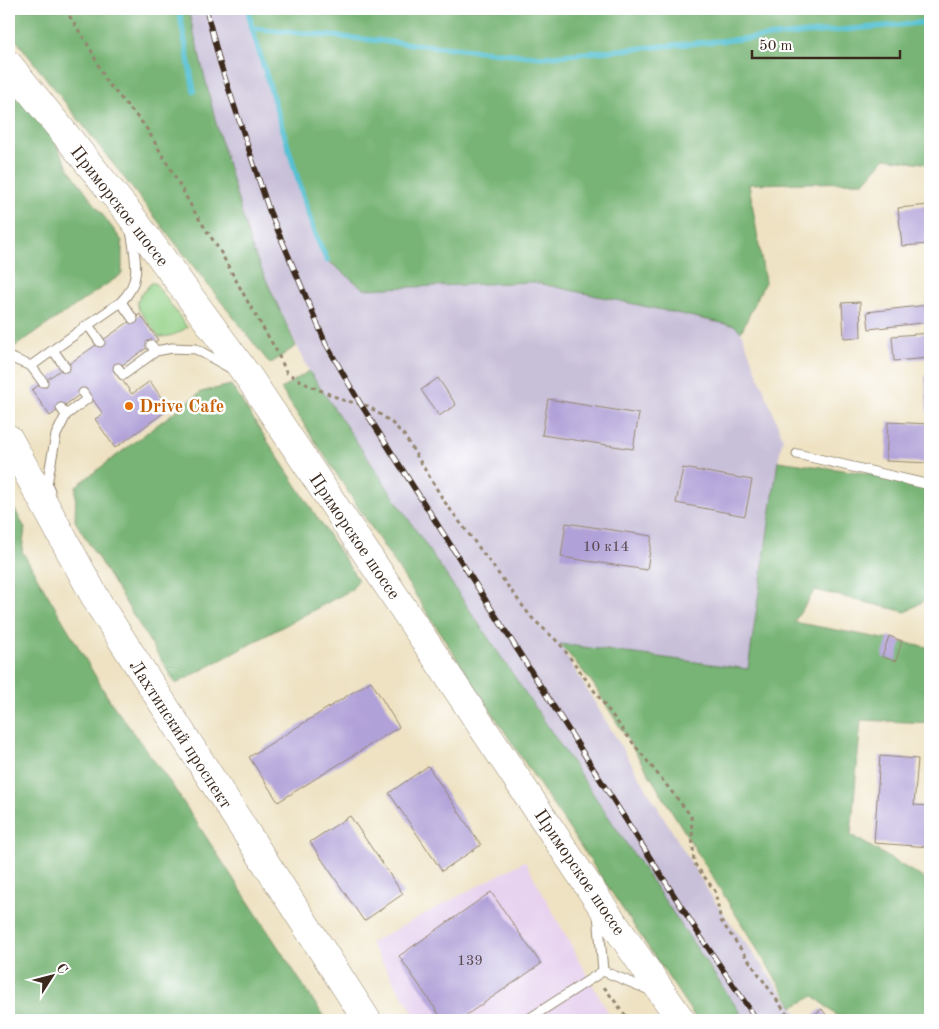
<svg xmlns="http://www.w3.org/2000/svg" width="939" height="1029" viewBox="0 0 939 1029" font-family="'Old Standard TT',serif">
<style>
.built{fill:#e7d2ef}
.industrial{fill:#c8bfd8}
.green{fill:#94d288;stroke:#687e53}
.forest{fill:#77b474;stroke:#596f49}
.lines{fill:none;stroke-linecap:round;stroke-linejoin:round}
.stream{stroke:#57c1d3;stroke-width:5.5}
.building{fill:#b0a1d8}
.service-casing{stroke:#948670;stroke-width:11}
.primary-casing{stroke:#948670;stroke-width:29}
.path{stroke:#948670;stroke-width:3;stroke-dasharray:4 4;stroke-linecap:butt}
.service{stroke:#fff;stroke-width:9}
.primary{stroke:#fff;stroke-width:28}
.rail-casing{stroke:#3b2a1e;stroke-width:5.5}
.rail{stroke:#fff;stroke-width:4;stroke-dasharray:11;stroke-linecap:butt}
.food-dot{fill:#e8710a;stroke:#fff;stroke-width:2}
.labels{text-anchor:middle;stroke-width:5;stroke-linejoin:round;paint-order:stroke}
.number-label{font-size:15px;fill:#58484c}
.street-label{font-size:18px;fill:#3b2a1e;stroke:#fff}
.food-label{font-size:18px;font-weight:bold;fill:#c56008;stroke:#fff;text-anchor:start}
</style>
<rect width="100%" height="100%" fill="#fff"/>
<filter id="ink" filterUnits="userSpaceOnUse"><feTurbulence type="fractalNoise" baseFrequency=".02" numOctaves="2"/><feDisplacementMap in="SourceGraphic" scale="10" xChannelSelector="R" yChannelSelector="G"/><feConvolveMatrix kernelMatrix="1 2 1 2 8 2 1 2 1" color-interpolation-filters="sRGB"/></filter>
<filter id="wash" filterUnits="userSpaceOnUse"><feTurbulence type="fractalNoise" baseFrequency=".0096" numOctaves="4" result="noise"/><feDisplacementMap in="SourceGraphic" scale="20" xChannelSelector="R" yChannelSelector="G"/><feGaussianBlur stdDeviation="1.12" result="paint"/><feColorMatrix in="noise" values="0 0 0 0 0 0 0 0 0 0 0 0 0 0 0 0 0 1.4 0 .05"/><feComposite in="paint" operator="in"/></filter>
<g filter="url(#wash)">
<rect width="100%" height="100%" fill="#eee2c2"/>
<path class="built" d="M525,861l87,159h-194l-48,-77z"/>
<path class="industrial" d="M188,9h60l4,19 62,204 50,57 169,-7 202,44 6,6 42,106 -5,23 -30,209 -188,-25 153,254 89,121h-57l-436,-649 -44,-92 -14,-33 -34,-119z"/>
<path class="green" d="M151,283h4l32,44c-8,7 -18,10 -28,10l-20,-27 -2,-7 4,-8z"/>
<path class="forest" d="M9,9h179l29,118 34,119 45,100 -26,18 -261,-333z
M248,9h682v155l-45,-6 -21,24 -115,2 16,98 -24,50 -6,-6 -202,-44 -169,7 -37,-29 -13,-28 -62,-204z
M9,81l41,51 19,37 53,72v33l-111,75 -2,-1z
M309,371l436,649h-48l-164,-245 -252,-386z
M231,385l127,195 -7,10 -175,94 -101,-163 1,-35 125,-94z
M778,461l152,21v115l-24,15 -91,-22 -21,32 133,25 3,4v72l-69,-3 -10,115 79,47v138h-74l-19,-4 -23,-20 -21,11 -201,-325 -32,-38 188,25z
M9,499l16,29 -3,23 88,150 62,84 154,235h-317z"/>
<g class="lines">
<path class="stream" d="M179,9l15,82
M248,9l4,19 62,204 13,28
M252,28l290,29 388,-35"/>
</g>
<g id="blocks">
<path class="building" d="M930,205v39l-28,2 -4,-38z
M860,302l1,35 -17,1 -2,-35z
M928,305l2,17 -61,7 -2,-17z
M140,314l18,26 -43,30 17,24 18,-13 19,28 -54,39 -20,-29 8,-5 -17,-24 -36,26 -18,-26z
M930,333v25l-36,3 -2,-25z
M925,376h5v36h-3z
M438,378l18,27 -17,11 -18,-26z
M548,399l91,15 -6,35 -91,-14z
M888,422l42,2v39l-44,-2z
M683,468l69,12 -7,36 -69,-13z
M566,523l86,13 -5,34 -86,-13z
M889,636l13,5 -6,20 -14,-4z
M371,681l28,46 -121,75 -29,-45z
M880,756l38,3 -4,46 16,1v41l-56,-4z
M428,766l53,79 -39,26 -53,-78z
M350,816l53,78 -39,27 -54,-79z
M491,892l50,72 -82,56h-16l-44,-64z
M822,1009l8,11h-19l-1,-2z"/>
</g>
</g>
<g filter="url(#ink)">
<use href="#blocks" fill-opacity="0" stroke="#948670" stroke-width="1"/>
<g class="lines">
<g class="service-casing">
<path id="service" d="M121,302c22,-22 14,-43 10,-72
M100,342l-12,-17 33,-23 12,17
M53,350l35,-25
M156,351l16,-3 24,1 36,20
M9,357l22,9
M118,368l5,7 33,-24 -5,-6
M43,382l-12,-16 22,-16 12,17
M61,408l5,7 21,-16 -4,-6
M797,454l133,31
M50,491l-3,-7 9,-49 10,-20
M598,914l5,57
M603,971l49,20
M527,1020l76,-49"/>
</g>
<g class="primary-casing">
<path id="primary" d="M9,65l119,147 122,167 347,520 84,121
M9,439l91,167 267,414"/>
</g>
<path class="path" d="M65,9l25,39 16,33 39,45 28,47 21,38 26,40 29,53 26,44 12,25 21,12 35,15 25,6 23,16 13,13 40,66 87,116 29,27 69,94 62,78 3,47 21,28 6,30 70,99
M604,987l25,33"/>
<use href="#service" class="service"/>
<use href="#primary" class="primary"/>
<g class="rail-casing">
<path id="rail" d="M206,9l14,54 49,147 57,134 34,59 340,533 57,84"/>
</g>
<use href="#rail" class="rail"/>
</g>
</g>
<circle class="food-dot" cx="129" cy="406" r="5"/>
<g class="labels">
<g class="number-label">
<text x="606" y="551">10 к14</text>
<text x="470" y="965">139</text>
</g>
<g class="street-label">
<text transform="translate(120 206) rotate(52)" y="6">Приморское шоссе</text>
<text transform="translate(355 536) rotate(56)" y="6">Приморское шоссе</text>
<text transform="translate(181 734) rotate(57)" y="6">Лахтинский проспект</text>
<text transform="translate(580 872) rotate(56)" y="6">Приморское шоссе</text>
</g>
<g class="food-label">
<text x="139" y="412">Drive Cafe</text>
</g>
</g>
<rect width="939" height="1029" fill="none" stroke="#fff" stroke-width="30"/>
<g transform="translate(52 976) rotate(54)" stroke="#ffffff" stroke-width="4" paint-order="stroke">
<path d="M0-4L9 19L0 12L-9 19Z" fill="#3b2a1e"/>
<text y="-8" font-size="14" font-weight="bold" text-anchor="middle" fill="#3b2a1e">С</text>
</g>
<path d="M752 50v8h148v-8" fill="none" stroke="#3b2a1e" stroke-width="2.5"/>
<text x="759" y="50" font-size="15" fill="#3b2a1e" stroke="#ffffff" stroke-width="4" paint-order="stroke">50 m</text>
</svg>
